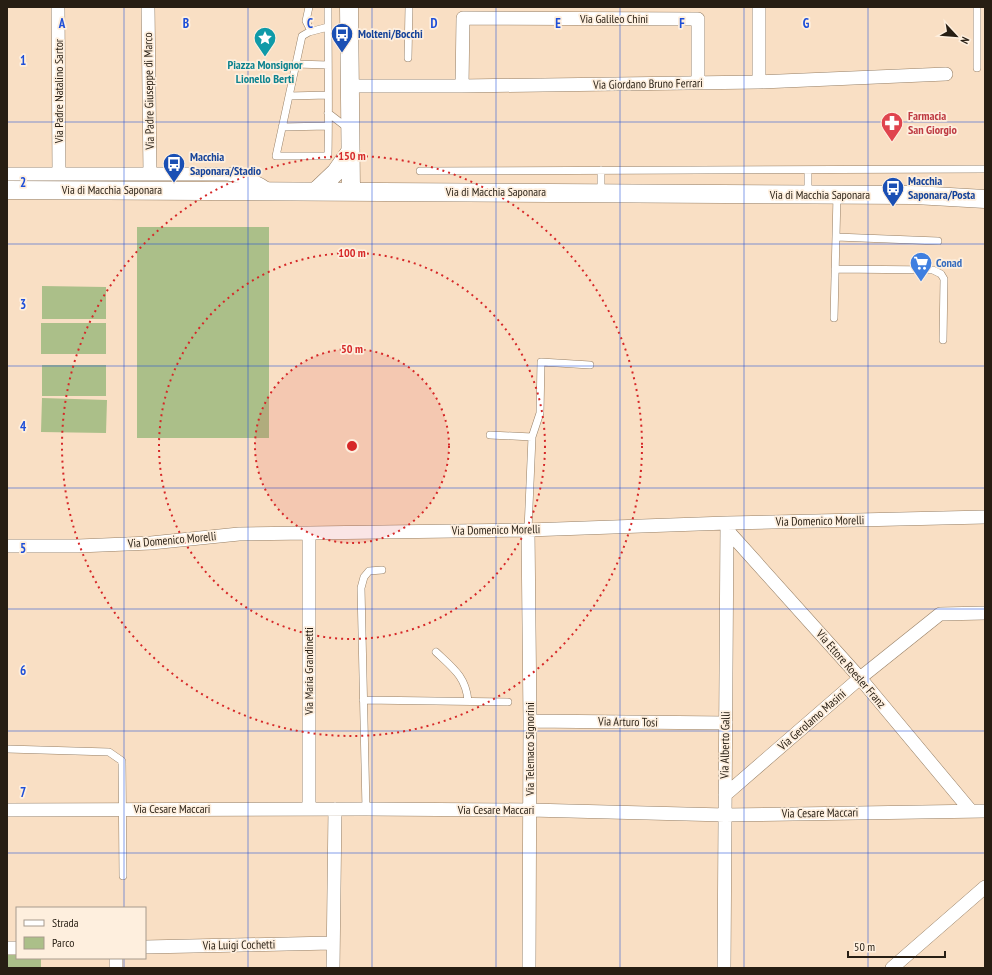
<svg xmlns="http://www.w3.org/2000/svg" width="992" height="975" viewBox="0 0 992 975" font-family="'PT Sans Narrow',sans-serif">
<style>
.green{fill:#abbf89}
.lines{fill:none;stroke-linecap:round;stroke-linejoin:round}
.lane-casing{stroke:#967f65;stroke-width:8}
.street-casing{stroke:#967f65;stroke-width:14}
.secondary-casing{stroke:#967f65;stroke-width:19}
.lane{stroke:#fff;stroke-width:7}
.street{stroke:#fff;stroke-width:13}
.secondary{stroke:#fff;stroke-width:18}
.grid{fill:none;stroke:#1d4ed8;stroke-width:1;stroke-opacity:0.55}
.ring{fill:none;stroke:#d62828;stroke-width:2;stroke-dasharray:2 4}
.labels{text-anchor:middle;stroke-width:3.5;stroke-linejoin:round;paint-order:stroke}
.street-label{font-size:12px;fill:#271e13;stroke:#feefde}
.transit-label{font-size:12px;font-weight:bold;fill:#164399;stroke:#feefde;text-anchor:start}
.culture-label{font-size:12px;font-weight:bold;fill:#0d838f;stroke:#feefde}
.health-label{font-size:12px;font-weight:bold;fill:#be3a42;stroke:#feefde;text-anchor:start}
.shop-label{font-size:12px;font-weight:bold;fill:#366cbe;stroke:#feefde;text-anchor:start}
.grid-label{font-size:13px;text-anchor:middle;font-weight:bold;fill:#1d4ed8;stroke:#feefde;stroke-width:3.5;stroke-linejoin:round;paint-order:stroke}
.centre{fill:#d62828;stroke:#feefde;stroke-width:2}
.ring-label{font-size:12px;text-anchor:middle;font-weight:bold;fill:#d62828;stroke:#feefde;stroke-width:3.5;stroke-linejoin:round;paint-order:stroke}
</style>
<rect width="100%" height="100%" fill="#f9dfc4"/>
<path class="green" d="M137,227h132v211h-132z
M42,286l64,1v32h-64z
M41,323h65v31h-65z
M42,365h64v31h-64z
M42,398l65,2 -1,33 -65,-1z
M7,954h10v4h24v10h-34z"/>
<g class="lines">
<g class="lane-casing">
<path id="lane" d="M309,7l-3,14 5,10
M328,7c0,50 1,100 0,149h-52l26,-120 7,-4 19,-5
M977,7v61
M408,58l1,-51
M296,64l32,1
M289,96l39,-1
M328,113l21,16
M282,127l46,-1
M601,170v23
M420,171l565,-2
M808,193v-23
M836,237l102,4
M835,269l98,1 8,4 3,5 -1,61
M834,318l3,-123
M490,435l42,2
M528,530l4,-93 8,-24 1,-51 49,3
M436,652c17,16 30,25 32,49
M363,700l145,2
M7,749l102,3 13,9 1,115
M366,809l-5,-221 3,-11 5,-6 13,-1"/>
</g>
<g class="street-casing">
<path id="street" d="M58,7l1,167
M148,7l2,167
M759,7v75
M349,86h113l297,-4 187,-8
M462,86l1,-68 235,1v64
M7,174h221c16,2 29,7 42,17
M528,530l2,191 -1,247
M728,531l132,147 111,133
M309,534v275
M7,546h71l73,-3 88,-9 289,-4 199,-7 258,-6
M530,721l196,2
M725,795l135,-117 80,-64 45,-1
M7,810l359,-1 164,1 195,5 260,-4
M145,947l187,-4
M7,948h10
M116,968v-10
M333,968l2,-159
M724,968l3,-445
M892,968l93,-81"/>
</g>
<g class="secondary-casing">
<path id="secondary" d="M349,7l2,184
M7,190l908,5 70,4
M316,191l20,-19 14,-20"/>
</g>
<use href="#lane" class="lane"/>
<use href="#street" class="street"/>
<use href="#secondary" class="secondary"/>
</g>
<path class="grid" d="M124,7v901M248,7v961M372,7v961M496,7v961M620,7v961M744,7v961M868,7v961M7,122h978M7,244h978M7,366h978M7,488h978M7,609h978M7,731h978M7,853h978M124,958v10"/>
<circle cx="352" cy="446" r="97" fill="#d62828" fill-opacity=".12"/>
<g class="ring">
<circle cx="352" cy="446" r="97"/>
<circle cx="352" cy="446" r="193"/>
<circle cx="352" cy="446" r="290"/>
</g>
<defs>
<g id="bus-pin" transform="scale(1.15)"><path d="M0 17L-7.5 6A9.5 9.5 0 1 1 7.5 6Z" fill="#1a4fb4" stroke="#feefde"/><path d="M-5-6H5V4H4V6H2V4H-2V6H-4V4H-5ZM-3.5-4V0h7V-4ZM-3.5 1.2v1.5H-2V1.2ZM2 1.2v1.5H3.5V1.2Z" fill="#fff"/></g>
<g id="sight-pin" transform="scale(1.15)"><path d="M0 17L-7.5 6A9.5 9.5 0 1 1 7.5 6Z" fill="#0f9aa8" stroke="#feefde"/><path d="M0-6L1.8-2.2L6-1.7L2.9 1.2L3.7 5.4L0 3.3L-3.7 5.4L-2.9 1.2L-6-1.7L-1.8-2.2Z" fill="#fff"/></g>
<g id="pharmacy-pin" transform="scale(1.15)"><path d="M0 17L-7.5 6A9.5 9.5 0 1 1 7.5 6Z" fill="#e0444e" stroke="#feefde"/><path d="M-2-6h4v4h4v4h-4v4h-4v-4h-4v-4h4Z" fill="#fff"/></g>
<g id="supermarket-pin" transform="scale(1.15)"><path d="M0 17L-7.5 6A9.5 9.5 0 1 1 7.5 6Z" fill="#3f7fe0" stroke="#feefde"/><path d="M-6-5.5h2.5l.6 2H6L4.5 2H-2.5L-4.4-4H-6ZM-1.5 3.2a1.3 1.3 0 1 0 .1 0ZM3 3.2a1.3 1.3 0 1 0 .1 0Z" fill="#fff"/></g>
</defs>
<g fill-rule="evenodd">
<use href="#bus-pin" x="342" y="34"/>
<use href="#sight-pin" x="265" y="38"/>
<use href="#pharmacy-pin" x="892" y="123"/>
<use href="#bus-pin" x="174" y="164"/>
<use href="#bus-pin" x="893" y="188"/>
<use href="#supermarket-pin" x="921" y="263"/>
</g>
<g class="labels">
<g class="street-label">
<text x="614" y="23">Via Galileo Chini</text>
<text transform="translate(648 84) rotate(-1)" y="4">Via Giordano Bruno Ferrari</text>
<text transform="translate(59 91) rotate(-90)" y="4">Via Padre Natalino Sartor</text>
<text transform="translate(149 91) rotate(-91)" y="4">Via Padre Giuseppe di Marco</text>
<text x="112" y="194">Via di Macchia Saponara</text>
<text x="496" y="196">Via di Macchia Saponara</text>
<text x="820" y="199">Via di Macchia Saponara</text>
<text transform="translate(820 521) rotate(-1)" y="4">Via Domenico Morelli</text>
<text transform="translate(496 530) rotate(-1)" y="4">Via Domenico Morelli</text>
<text transform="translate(172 540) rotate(-5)" y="4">Via Domenico Morelli</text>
<text transform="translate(851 669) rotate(49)" y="4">Via Ettore Roesler Franz</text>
<text transform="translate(309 671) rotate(-90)" y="4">Via Maria Grandinetti</text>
<text transform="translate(812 720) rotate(-41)" y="4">Via Gerolamo Masini</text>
<text transform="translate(628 722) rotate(1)" y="4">Via Arturo Tosi</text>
<text transform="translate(725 745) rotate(-89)" y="4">Via Alberto Galli</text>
<text transform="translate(530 749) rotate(-90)" y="4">Via Telemaco Signorini</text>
<text x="172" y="813">Via Cesare Maccari</text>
<text x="496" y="814">Via Cesare Maccari</text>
<text transform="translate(820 813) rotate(-1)" y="4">Via Cesare Maccari</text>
<text transform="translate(239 945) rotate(-1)" y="4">Via Luigi Cochetti</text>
</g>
<g class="transit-label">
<text x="358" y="38">Molteni/Bocchi</text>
<text x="190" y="161">Macchia<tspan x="190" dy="14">Saponara/Stadio</tspan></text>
<text x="908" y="185">Macchia<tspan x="908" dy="14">Saponara/Posta</tspan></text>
</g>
<g class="culture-label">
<text x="265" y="69">Piazza Monsignor<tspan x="265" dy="14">Lionello Berti</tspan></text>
</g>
<g class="health-label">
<text x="908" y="120">Farmacia<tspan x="908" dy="14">San Giorgio</tspan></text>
</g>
<g class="shop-label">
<text x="936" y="267">Conad</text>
</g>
</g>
<g class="grid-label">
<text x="62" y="28">A</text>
<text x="186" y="28">B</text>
<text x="310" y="28">C</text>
<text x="434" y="28">D</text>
<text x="558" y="28">E</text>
<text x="682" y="28">F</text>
<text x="806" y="28">G</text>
<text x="23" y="65">1</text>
<text x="23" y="187">2</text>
<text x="23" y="309">3</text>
<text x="23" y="431">4</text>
<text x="23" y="553">5</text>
<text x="23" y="675">6</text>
<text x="23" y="797">7</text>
</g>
<circle cx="352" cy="446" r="6" class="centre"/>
<g class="ring-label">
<text x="352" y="160">150 m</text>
<text x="352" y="257">100 m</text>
<text x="352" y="353">50 m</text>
</g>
<rect width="992" height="975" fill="none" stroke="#271e13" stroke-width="16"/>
<rect x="16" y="907" width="130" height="52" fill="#feefde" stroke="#a89b8d"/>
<rect x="24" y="920" width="20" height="6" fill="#ffffff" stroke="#a89b8d"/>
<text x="52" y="927" font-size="12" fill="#271e13">Strada</text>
<rect x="24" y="937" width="20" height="12" fill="#abbf89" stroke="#a89b8d"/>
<text x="52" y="947" font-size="12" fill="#271e13">Parco</text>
<g transform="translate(956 36) rotate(116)" stroke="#feefde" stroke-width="3" paint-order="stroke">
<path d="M0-3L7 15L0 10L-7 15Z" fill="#271e13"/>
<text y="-6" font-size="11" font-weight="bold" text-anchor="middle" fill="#271e13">N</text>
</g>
<path d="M848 951v6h97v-6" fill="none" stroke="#271e13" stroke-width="2"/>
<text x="854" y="951" font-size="12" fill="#271e13" stroke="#feefde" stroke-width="3" paint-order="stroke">50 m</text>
</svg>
